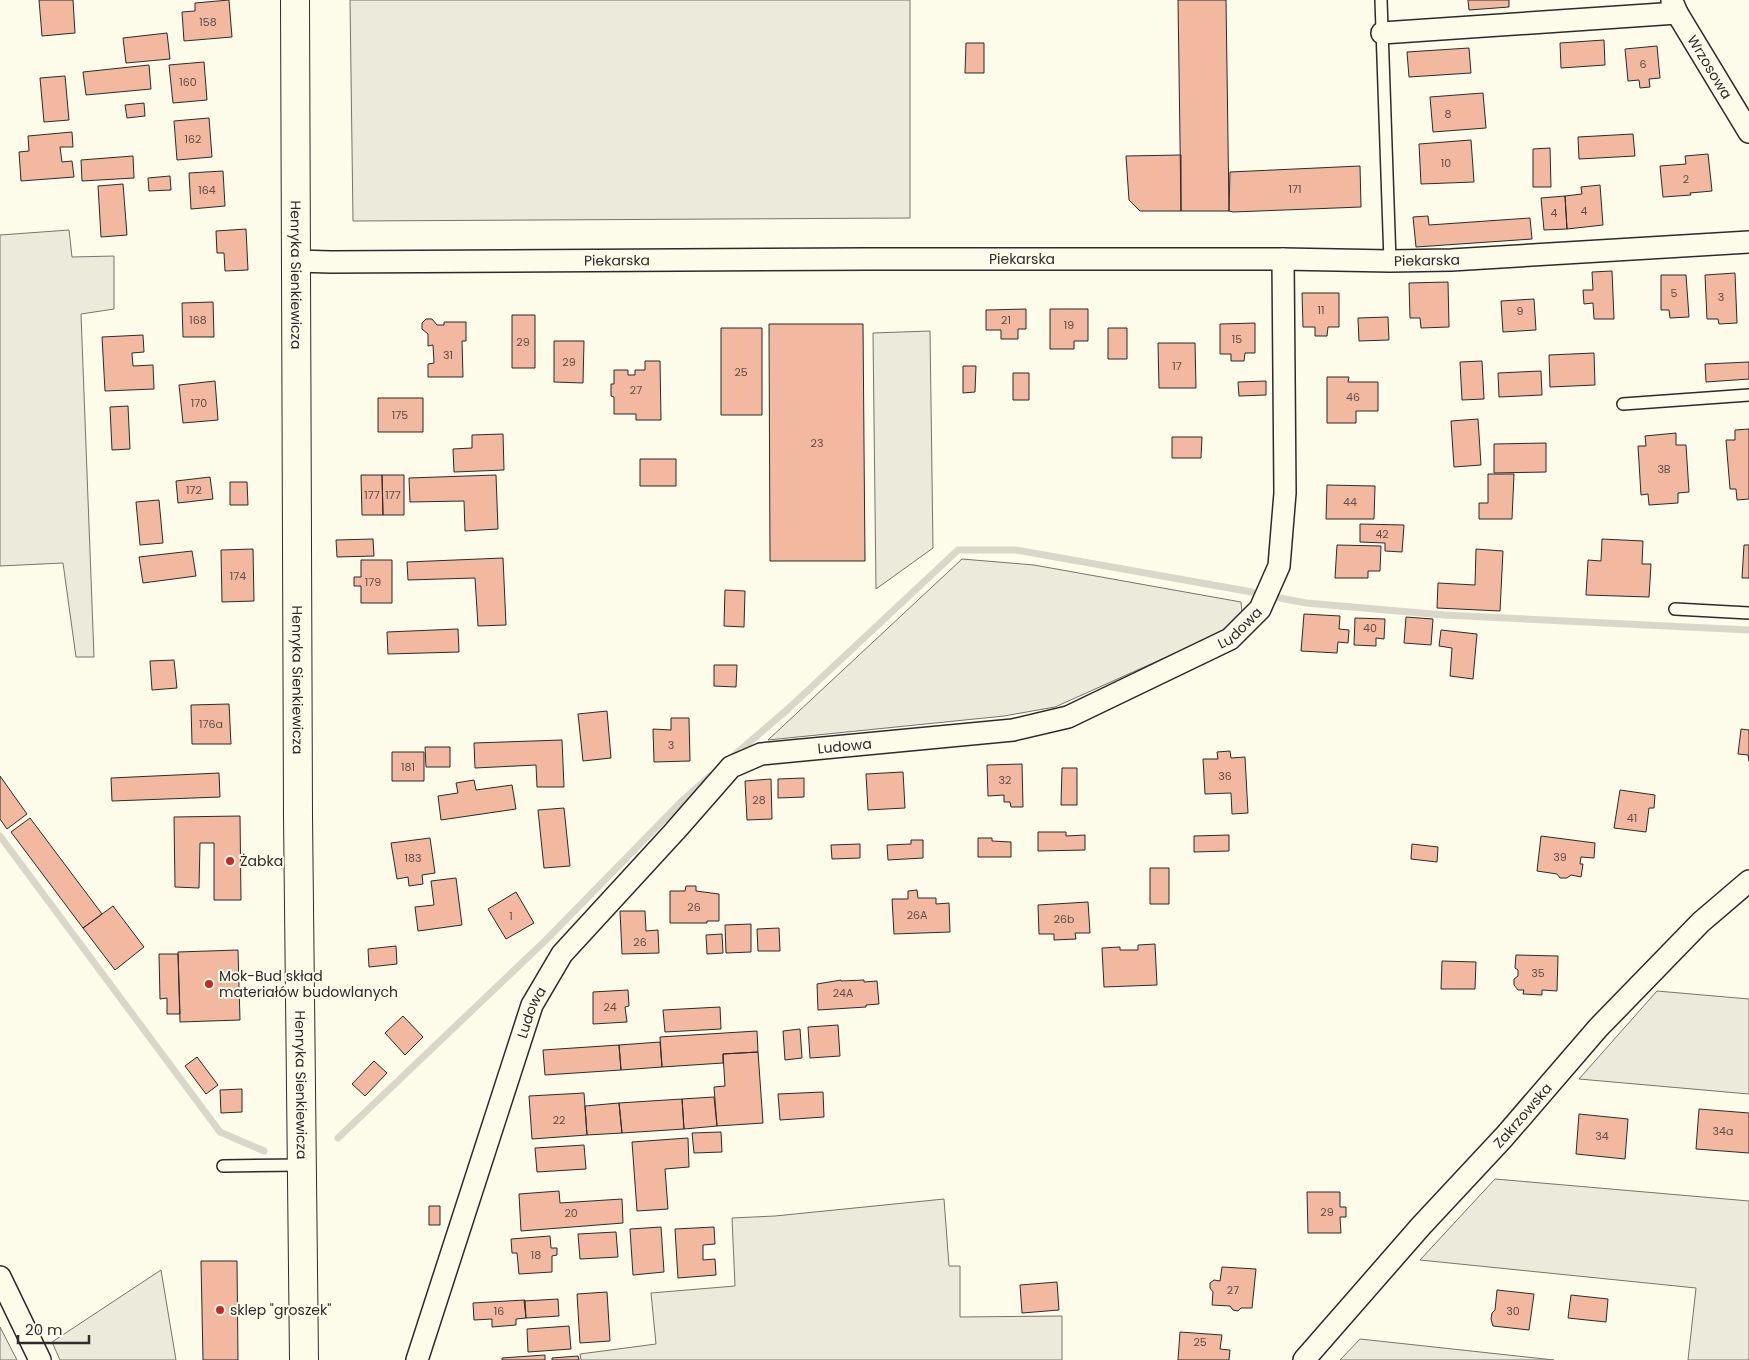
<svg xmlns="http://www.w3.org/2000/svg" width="1749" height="1360" viewBox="0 0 1749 1360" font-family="Poppins,sans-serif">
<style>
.green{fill:#ecebdb;stroke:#74746e}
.parking{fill:#eceadb;stroke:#74746e}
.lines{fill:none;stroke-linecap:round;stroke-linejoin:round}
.stream{stroke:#d8d7c9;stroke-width:7}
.building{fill:#f2b8a0;stroke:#2b2b2b}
.service-casing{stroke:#2b2b2b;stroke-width:14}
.minor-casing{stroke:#2b2b2b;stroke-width:24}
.secondary-casing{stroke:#2b2b2b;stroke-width:30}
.service{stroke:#fdfbea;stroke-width:11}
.minor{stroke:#fdfbea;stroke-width:21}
.secondary{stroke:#fdfbea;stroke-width:28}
.poi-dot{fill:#c62828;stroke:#fdfbea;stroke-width:2}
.labels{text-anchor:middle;stroke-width:4;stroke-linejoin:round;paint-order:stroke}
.number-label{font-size:11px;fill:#5d4e48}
.street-label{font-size:14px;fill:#2b2b2b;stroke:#fdfbea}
.poi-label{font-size:14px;fill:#2b2b2b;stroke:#fdfbea;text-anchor:start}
</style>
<rect width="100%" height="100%" fill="#fdfbea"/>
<path class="green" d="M350,0h560v218l-557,3z
M69,230l3,27 42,-1v53l-33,5 13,343h-18l-13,-94 -63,3v-331z
M962,559l72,6 207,37 1,10 -22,21 -165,74 -51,9 -236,24z
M1657,991l92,8v95l-170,-15z
M1495,1179l254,22v159h-61l8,-72 -276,-28z
M944,1199l5,67h11v51l102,-1v44h-481l-1,-6 76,-10 -5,-51 84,-7 -3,-68 43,-2z
M161,1270l15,90h-116l-8,-18z
M0,1327l17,33h-17z
M1360,1339l194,21h-214z"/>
<path class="parking" d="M930,331l3,217 -57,41 -3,-256z"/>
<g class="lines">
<path class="stream" d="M1280,598l26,5 138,12 305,15
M731,758l57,-49 170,-159h58l236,42
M0,836l220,296 44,19
M338,1138l208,-198 137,-140 27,-24"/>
</g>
<path class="building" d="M39,0h34l2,33 -33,3z
M229,0l3,37 -48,4 -2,-29 13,-1v-8z
M1178,0h48l3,211h-48z
M1468,0h41v7l-40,3z
M167,33l3,26 -44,4 -3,-25z
M1604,40l1,25 -44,3 -1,-25z
M966,43h18v30h-19z
M1657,46l3,32 -11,1 1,8 -10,1 -1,-8 -11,1 -3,-32z
M1469,48l2,25 -62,4 -2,-25z
M204,62l3,38 -34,3 -4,-38z
M149,65l2,24 -65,6 -3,-23z
M65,76l4,44 -25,2 -4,-44z
M1483,93l3,35 -53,4 -3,-35z
M144,103l1,13 -18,2 -2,-13z
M209,118l3,39 -35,3 -3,-39z
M72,132l1,15h-13l2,15 10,-1 2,16 -53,4 -2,-29 10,-1 -1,-15z
M1633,134l2,22 -56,3 -1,-22z
M1471,140l3,42 -53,2 -2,-40z
M1550,148l1,39h-18v-38z
M1708,154l4,37 -22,2 1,2 -28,2 -3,-31 26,-2 -1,-8z
M1181,155v56h-41l-11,-11 -3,-44z
M133,156l1,22 -52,3 -1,-21z
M1360,166l1,41 -128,5 -4,-1 1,-39z
M223,171l2,35 -34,3 -2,-36z
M170,176l1,14 -22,1 -1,-13z
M123,184l4,51 -26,2 -3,-51z
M1600,185l3,40 -36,4 -2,-33 17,-2 -1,-7z
M1565,196l2,33 -23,1 -3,-32z
M1428,216l1,9 101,-7 2,21 -116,8 -3,-30z
M246,229l2,41 -23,1 -1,-18h-7l-1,-22z
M1612,271l2,48h-20l-1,-16 -9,1 -1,-14h10l-1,-18z
M1735,273l2,50 -18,1 -1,-5h-11l-2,-44z
M1661,275h25l3,42 -19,1 -1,-8h-8z
M1448,282l1,45 -28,1 -1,-10h-10l-1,-35z
M1302,293h37v34h-11l-1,9h-12v-9h-12z
M1534,299l2,31 -33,2 -2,-31z
M213,302l1,35h-31l-1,-34z
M1026,309v20h-8v10h-17v-9h-15v-20z
M1050,309h38v32h-14v8h-24z
M512,315h23v53h-23z
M1388,317l1,23 -30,1 -1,-23z
M426,319h6l5,6h7v-3h22v19h-4l1,36h-35v-13l6,-1 -1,-18 -5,1v-12l-6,-5v-6z
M1255,323v30h-10l-1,8h-13v-7h-11v-30z
M769,324h94l2,237h-95z
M721,328h41v87h-41z
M1108,328h19v31h-19z
M143,335l1,17 -12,1 1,13 20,-1 1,24 -49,2 -3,-54z
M554,341h30l-1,42 -29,-1z
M1158,343h37l1,45h-37z
M1594,353l1,32 -45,2 -1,-32z
M645,361h15l1,59h-25v-6h-22v-17l-3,-1v-12h3v-14h14v5h7v-5h10z
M1482,361l2,38 -22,1 -2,-38z
M1749,362v17l-43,3 -1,-18z
M963,366h13l-1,26 -12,1z
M1541,371l1,24 -43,2 -1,-24z
M1013,373h16v27h-16z
M1327,377h22l-1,5h30v29h-22v12h-29z
M215,381l3,39 -35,3 -4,-38z
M1266,381v14l-27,1 -1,-14z
M378,398h45v34h-45z
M128,406l2,43 -18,1 -2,-43z
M1478,419l3,46 -27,2 -3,-46z
M1749,429v70l-12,1 -1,-11h-6l-4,-49h9v-10z
M1676,433v12h10l3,47 -11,1v10l-29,2 -1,-11 -7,1 -3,-49h8l-1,-10z
M503,434l1,36 -50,2 -1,-23 19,-1v-13z
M1172,437h30l-1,21h-29z
M1546,443v29l-52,1v-29z
M640,459h36v27h-36z
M1488,474h26l-2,45h-33v-16h9z
M361,475h21l1,40h-21z
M382,475h22v40h-21z
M496,475l2,54 -33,2 -1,-30 -54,1 -1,-24z
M210,477l3,22 -35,4 -2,-22z
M230,482h17l1,23h-18z
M1327,485l48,1 -1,33h-48z
M159,500l4,43 -23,2 -4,-43z
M1360,524l44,1 -2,27 -17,-1v-8l-25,-1z
M373,539l1,17 -37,1 -1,-17z
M1602,539l41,2 -1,23h9l-2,33 -63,-2 2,-35 13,1z
M1337,545l44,1 -1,25h-12v7h-33z
M1744,545h5v33h-7z
M253,549l1,52 -32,1 -1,-52z
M1476,549l27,2 -3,60 -63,-3 1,-25 37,2z
M192,551l4,25 -53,7 -4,-26z
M503,558l3,67 -28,1 -3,-48 -67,2 -1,-18z
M361,560h31v43h-31v-17h-7v-9h7z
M725,590l20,1 -1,36 -20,-1z
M1304,614l36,2 -1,13 10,1 -1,13 -10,-1 -1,11 -36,-2z
M1406,617l27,2 -2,26 -27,-2z
M1355,618l30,1 -1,20 -8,-1v8l-22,-1z
M458,629l1,23 -71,2 -1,-22z
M1441,630l36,4 -4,45 -23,-3 2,-28 -13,-2z
M174,660l3,28 -25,2 -2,-29z
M714,665h23l-1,22 -22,-1z
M229,704l2,40h-39l-1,-39z
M607,711l4,47 -28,3 -5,-47z
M671,718h18l1,43 -36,1 -1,-33 18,1z
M1741,729l8,1v31l-1,-6 -10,-1z
M562,740l2,47h-27l-1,-22 -61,3 -1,-25z
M425,747h25v20h-24z
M1230,751l1,7 14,-1 3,56 -16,1 -1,-21 -26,1 -2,-35h15l-1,-7z
M392,752h32v29h-32z
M1022,764l1,43h-12l-1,-5h-6v-7l-16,1 -1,-31z
M1062,768h15v37h-16z
M903,772l2,36 -37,2 -2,-36z
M219,773l1,24 -108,4 -1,-23z
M0,776l27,38 -20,15 -7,-10z
M804,778v19l-26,1v-19z
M771,779l1,40 -25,1 -2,-39z
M474,780l2,10 36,-5 4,24 -75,11 -3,-24 20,-3 -2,-10z
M1620,790l35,5 -1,13h-5l-3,24 -32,-4z
M564,808l6,58 -26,2 -6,-58z
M240,816l1,84h-27v-57h-14l-1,45 -24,-1 -1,-70z
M30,818l72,96 -19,14 -72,-96z
M1038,832h28v4l19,-1v15l-47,1z
M1229,835v16l-35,1v-16z
M1541,836l54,7 -1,15 -13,-1 -1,7h3l-2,13 -10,-2 -4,3h-7l-3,-4 -20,-3z
M430,838l5,35 -13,2 1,9 -14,2 -1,-9 -11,2 -6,-36z
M978,838h14v3l19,1v15h-33z
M911,840h12v18l-35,2 -1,-15 24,-1z
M860,844v14l-28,1 -1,-14z
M1412,844l26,3 -1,15 -26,-3z
M1150,868h19v36h-19z
M456,878l6,47 -44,6 -3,-24 19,-2 -3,-24z
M686,886h10v5l23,3v27h-12v2h-37v-32h15z
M917,890l1,8h18v6l13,-1 1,29 -56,2 -2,-35h16v-8z
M516,892l18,31 -28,16 -18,-30z
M1088,902l2,31h-15l1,6 -22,1v-6h-15l-1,-29z
M113,906l31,41 -29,23 -32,-42z
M620,911h25l1,20 12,-1 1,23 -37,1z
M751,924v28l-25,1 -1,-28z
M779,928l1,23h-22l-1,-22z
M722,934l1,19 -16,1 -1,-19z
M1155,944l2,41 -53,2 -2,-39 18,-1v3h18v-5z
M396,946l1,18 -28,3 -1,-18z
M238,950l2,70 -60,2 -2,-70z
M159,954h19l2,60h-13v-16l-7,1z
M1516,955l42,1 -1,35 -15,-1v5l-19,-1 1,-4h-6l-4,-5v-6l4,-3v-6l-3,-2z
M1442,961l34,1 -1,27h-34z
M841,980v1l23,-1v2l13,-1 2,23 -13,1v2l-48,3 -1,-26z
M628,990l1,16 -4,1 2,15 -34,2v-32z
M720,1007l1,22 -56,3 -2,-22z
M403,1016l20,21 -18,18 -20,-22z
M838,1025l2,31 -30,2 -2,-31z
M800,1029l2,29 -17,2 -2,-29z
M757,1031l1,21 -35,2v9l-61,4 -2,-30z
M660,1042l2,25 -41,3 -2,-25z
M619,1045l2,25 -76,5 -2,-25z
M758,1052l5,71 -46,3 -3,-39 11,-1 -2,-32z
M197,1057l21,28 -12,9 -21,-28z
M374,1061l13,12 -22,23 -13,-12z
M242,1089v23l-21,1 -1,-23z
M823,1092l1,25 -44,3 -2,-26z
M584,1093l3,42 -55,4 -3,-43z
M714,1097l3,29 -33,3 -2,-30z
M682,1099l2,30 -62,4 -3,-30z
M619,1103l3,30 -35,2 -2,-29z
M1699,1109l50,4v40l-53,-4z
M1579,1114l49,5 -3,40 -49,-5z
M721,1132l1,20 -28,1 -2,-20z
M688,1138l1,29 -24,2 3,40 -31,2 -5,-69z
M584,1145l2,24 -49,3 -2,-24z
M559,1191l1,12 62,-4 1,24 -102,8 -2,-37z
M1307,1192h33v15h6v10h-6l1,16h-33z
M429,1206h11v19h-11z
M661,1227l3,45 -31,3 -3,-46z
M714,1227l1,17 -12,1v15l12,-1 1,16 -38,3 -3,-49z
M616,1232l2,25 -38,2 -2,-25z
M550,1236l1,12h6v7l-5,1v16l-33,2 -2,-21h-5l-1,-14z
M201,1261h36l1,99h-35z
M1222,1267l34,2 -4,39h-11l-3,3 -5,-1 -3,-4 -18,-1 1,-13 -3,-4v-5l4,-3 6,1z
M1057,1282l2,28 -37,3 -2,-28z
M1497,1290l37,4 -5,36 -36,-4 -2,-7 1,-6 3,-3z
M607,1292l3,49 -30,2 -3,-49z
M1571,1295l37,4 -2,23 -38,-4z
M558,1299l1,17 -33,2 -2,-17z
M525,1300l1,18 -10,1v6l-24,2v-8l-18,1 -1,-17z
M569,1326l2,23 -43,3 -1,-23z
M1180,1332l42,3 -2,14 10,1 -1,10h-51z
M545,1355v5h-43v-2z
M578,1356l1,4h-27v-2z"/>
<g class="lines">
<g class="service-casing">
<path id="service" d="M1381,0l9,261
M1623,404l126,-9
M1675,609l74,4
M223,1166l79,-1"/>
</g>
<g class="minor-casing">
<g id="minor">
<path id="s1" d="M1672,1l5,12 72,119"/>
<path d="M1382,33l295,-20"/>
<path id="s2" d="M296,261l35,1 538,-3h414l107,2 61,-1 298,-18"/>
<path d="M0,1277l40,83"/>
<path id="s3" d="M417,1360l115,-355 30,-51 113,-123 56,-64 30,-13 252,-24 55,-13 162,-78 30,-30 19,-43 6,-73 -2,-234"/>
<path id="s4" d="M1304,1360l117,-134 83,-89 94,-109 103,-106 48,-41"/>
</g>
</g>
<g class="secondary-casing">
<g id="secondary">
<path id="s5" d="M295,0l3,815 6,545"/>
</g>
</g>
<use href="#service" class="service"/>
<use href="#minor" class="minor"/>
<use href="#secondary" class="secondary"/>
</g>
<g class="poi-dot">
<circle cx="230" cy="861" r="5"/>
<circle cx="209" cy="984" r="5"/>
<circle cx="220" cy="1310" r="5"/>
</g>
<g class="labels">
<g class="number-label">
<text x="208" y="26">158</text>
<text x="1643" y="68">6</text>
<text x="188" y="86">160</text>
<text x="1448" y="118">8</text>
<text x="193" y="143">162</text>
<text x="1446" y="167">10</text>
<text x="1686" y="183">2</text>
<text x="1295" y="193">171</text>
<text x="207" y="194">164</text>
<text x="1584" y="215">4</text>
<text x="1554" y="217">4</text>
<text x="1674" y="297">5</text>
<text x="1721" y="301">3</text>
<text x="1321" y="314">11</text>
<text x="1520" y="315">9</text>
<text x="198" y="324">168</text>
<text x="1006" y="324">21</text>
<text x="1069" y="329">19</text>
<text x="1237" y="343">15</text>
<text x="523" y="346">29</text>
<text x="448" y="359">31</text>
<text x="569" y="366">29</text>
<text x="1177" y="370">17</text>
<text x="741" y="376">25</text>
<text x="636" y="394">27</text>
<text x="1353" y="401">46</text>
<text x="199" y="407">170</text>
<text x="400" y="419">175</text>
<text x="817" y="447">23</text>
<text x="1664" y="473">3B</text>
<text x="194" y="494">172</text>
<text x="372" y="499">177</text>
<text x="393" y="499">177</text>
<text x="1350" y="506">44</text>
<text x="1382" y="538">42</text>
<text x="238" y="580">174</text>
<text x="373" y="586">179</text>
<text x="1370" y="632">40</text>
<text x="211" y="728">176a</text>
<text x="671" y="749">3</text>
<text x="408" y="771">181</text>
<text x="1225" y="780">36</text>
<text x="1005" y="784">32</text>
<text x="759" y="804">28</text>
<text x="1632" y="822">41</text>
<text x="1560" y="861">39</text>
<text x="413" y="862">183</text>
<text x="694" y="911">26</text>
<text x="917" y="919">26A</text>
<text x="511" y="920">1</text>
<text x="1064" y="923">26b</text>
<text x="640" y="946">26</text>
<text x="1538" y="977">35</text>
<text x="843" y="997">24A</text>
<text x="610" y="1011">24</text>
<text x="559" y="1124">22</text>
<text x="1723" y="1135">34a</text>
<text x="1602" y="1140">34</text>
<text x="1327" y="1216">29</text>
<text x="571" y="1217">20</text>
<text x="536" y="1259">18</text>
<text x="1233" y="1294">27</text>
<text x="499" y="1315">16</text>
<text x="1513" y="1315">30</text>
<text x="1200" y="1346">25</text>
</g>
<g class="street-label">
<text dy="5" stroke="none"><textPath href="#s1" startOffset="76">Wrzosowa</textPath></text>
<text dy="5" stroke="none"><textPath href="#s2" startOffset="726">Piekarska</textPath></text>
<text dy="5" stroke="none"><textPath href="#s2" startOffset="321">Piekarska</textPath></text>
<text dy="5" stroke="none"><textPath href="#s2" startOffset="1131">Piekarska</textPath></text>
<text dy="5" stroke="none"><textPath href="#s5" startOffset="275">Henryka Sienkiewicza</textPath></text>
<text dy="5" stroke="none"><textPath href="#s3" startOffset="1221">Ludowa</textPath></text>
<text dy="5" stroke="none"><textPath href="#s5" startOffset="680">Henryka Sienkiewicza</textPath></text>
<text dy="5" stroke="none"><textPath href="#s3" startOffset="801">Ludowa</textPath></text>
<text dy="5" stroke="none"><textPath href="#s3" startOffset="366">Ludowa</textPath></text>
<text dy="5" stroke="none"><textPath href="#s5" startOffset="1085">Henryka Sienkiewicza</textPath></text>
<text dy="5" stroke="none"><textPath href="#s4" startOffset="328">Zakrzowska</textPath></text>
</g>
<g class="poi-label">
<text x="240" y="866">Żabka</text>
<text x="219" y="981">Mok-Bud skład<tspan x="219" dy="16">materiałów budowlanych</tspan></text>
<text x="230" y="1315">sklep "groszek"</text>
</g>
</g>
<path d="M18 1335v8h71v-8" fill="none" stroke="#2b2b2b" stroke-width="2.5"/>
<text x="25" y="1335" font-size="15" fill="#2b2b2b" stroke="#fdfbea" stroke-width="4" paint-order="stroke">20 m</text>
</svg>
